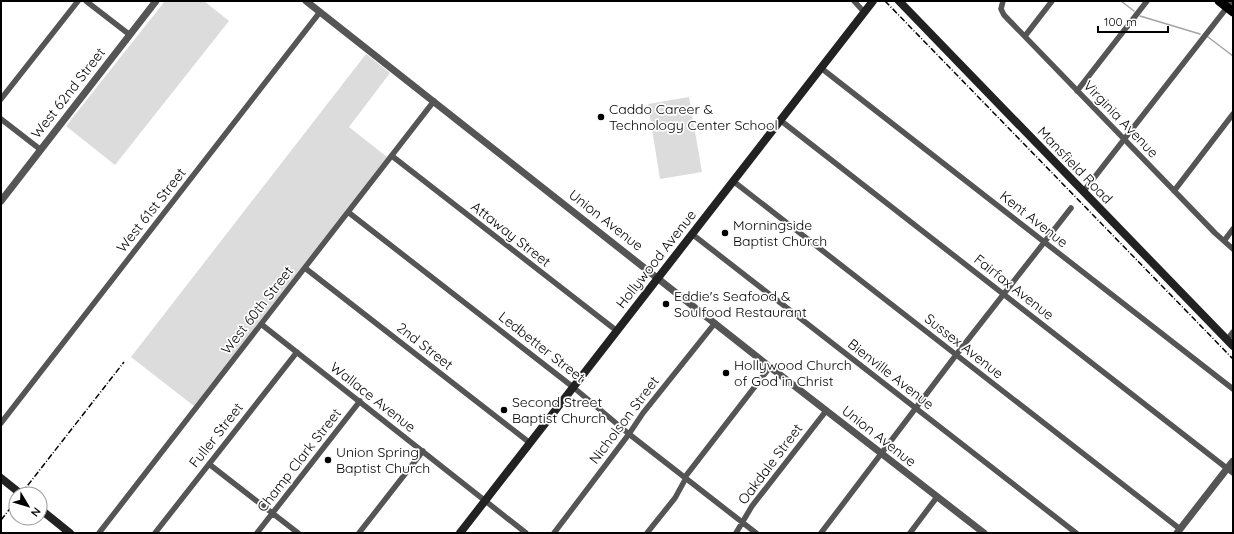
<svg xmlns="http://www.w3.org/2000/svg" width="1234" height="534" viewBox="0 0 1234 534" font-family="Quicksand,sans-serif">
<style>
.green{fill:#dcdcdc}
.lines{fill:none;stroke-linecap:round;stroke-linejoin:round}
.stream{stroke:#a3a3a3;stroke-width:1.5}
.minor{stroke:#555;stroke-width:5.5}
.tertiary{stroke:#555;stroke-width:7}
.secondary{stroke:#222;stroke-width:8}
.primary{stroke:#000;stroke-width:9}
.rail{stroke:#000;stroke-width:1.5;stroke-dasharray:6 2 1 2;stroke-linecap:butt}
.poi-dot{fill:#000;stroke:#fff;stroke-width:1.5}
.labels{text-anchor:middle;stroke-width:3.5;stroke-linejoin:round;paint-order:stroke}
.street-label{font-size:14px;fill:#000;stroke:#fff}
.poi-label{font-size:14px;fill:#000;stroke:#fff;text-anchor:start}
</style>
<rect width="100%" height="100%" fill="#fff"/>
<path class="green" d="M165,1h39l25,20 -114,144 -49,-39z
M366,54l24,19 -41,54 38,30 -193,249 -63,-49z
M689,97l13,75 -42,7 -12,-75z"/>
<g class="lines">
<path class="stream" d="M1121,1l13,10
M1140,16l60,18
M1208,37l25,19"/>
<path class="minor" d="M86,1l44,34
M854,1l10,11
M1003,1l-2,8 3,6 211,218 18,16
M1025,36l27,-35
M821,68l412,321
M1077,91l70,-90
M1,99l77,-98
M1,119l40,31
M780,120l453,353
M392,156l225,175
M733,181l447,348
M1174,191l59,-77
M1083,192l149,-191
M348,212l225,175 56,47 127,99
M692,234l384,299
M1224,241l9,-12
M305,268l225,175
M261,324l265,209
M1227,340l6,-8
M1,423l319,-411
M209,464l89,69
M685,477l85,-110
M99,533l335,-432
M155,533l142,-181
M257,533l103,-132
M359,533l64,-82
M554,533l75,-99 14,-21 72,-90
M647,533l28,-35 11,-20
M736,533l16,-27 74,-95
M821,533l135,-178 115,-147
M910,533l27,-36"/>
<path class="tertiary" d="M306,1l464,366 214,166
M1,201l155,-200
M1177,533l56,-72"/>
<path class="secondary" d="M899,1l334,345
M1,478l20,16
M40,509l30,24
M460,533l413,-532"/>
<path class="primary" d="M1219,1l14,11"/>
<path class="rail" d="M885,1l348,358
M21,494l103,-132
M1,520l15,-19"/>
</g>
<g class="poi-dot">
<circle cx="601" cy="117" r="4"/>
<circle cx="725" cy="233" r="4"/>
<circle cx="666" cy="304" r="4"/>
<circle cx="726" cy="373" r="4"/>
<circle cx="504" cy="410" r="4"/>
<circle cx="328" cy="460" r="4"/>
</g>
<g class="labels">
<g class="street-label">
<text transform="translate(68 93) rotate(-52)" y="5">West 62nd Street</text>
<text transform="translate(1121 119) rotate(46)" y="5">Virginia Avenue</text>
<text transform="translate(1075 165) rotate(46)" y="5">Mansfield Road</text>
<text transform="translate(151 210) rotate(-52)" y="5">West 61st Street</text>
<text transform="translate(1034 219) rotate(38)" y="5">Kent Avenue</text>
<text transform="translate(606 220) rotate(38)" y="5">Union Avenue</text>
<text transform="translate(511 234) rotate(38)" y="5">Attaway Street</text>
<text transform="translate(656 259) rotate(-52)" y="5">Hollywood Avenue</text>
<text transform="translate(1014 287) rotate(38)" y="5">Fairfax Avenue</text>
<text transform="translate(257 310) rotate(-52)" y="5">West 60th Street</text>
<text transform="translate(425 346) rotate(38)" y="5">2nd Street</text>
<text transform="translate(964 346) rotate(38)" y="5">Sussex Avenue</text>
<text transform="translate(542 347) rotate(38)" y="5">Ledbetter Street</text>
<text transform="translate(891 374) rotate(38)" y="5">Bienville Avenue</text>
<text transform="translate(373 397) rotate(38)" y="5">Wallace Avenue</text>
<text transform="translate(624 420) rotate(-53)" y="5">Nicholson Street</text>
<text transform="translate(216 435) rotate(-52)" y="5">Fuller Street</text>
<text transform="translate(879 436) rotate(38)" y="5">Union Avenue</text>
<text transform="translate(299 460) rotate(-52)" y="5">Champ Clark Street</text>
<text transform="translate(770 464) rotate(-53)" y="5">Oakdale Street</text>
</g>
<g class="poi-label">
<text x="609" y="114">Caddo Career &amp;<tspan x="609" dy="16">Technology Center School</tspan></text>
<text x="733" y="230">Morningside<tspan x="733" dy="16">Baptist Church</tspan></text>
<text x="674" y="301">Eddie's Seafood &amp;<tspan x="674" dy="16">Soulfood Restaurant</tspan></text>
<text x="734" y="370">Hollywood Church<tspan x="734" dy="16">of God in Christ</tspan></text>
<text x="512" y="407">Second Street<tspan x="512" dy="16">Baptist Church</tspan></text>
<text x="336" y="457">Union Spring<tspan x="336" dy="16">Baptist Church</tspan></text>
</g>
</g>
<rect width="1234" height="534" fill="none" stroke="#000000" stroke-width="4"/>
<g transform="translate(28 506) rotate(128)"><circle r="19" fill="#ffffff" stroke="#999999"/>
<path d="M0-3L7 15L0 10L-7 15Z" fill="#000000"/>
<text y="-6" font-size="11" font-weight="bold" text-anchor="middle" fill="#000000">N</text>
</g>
<path d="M1098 26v6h70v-6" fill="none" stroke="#000000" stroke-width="2"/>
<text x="1104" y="26" font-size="12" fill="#000000" stroke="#ffffff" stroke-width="3" paint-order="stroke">100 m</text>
</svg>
